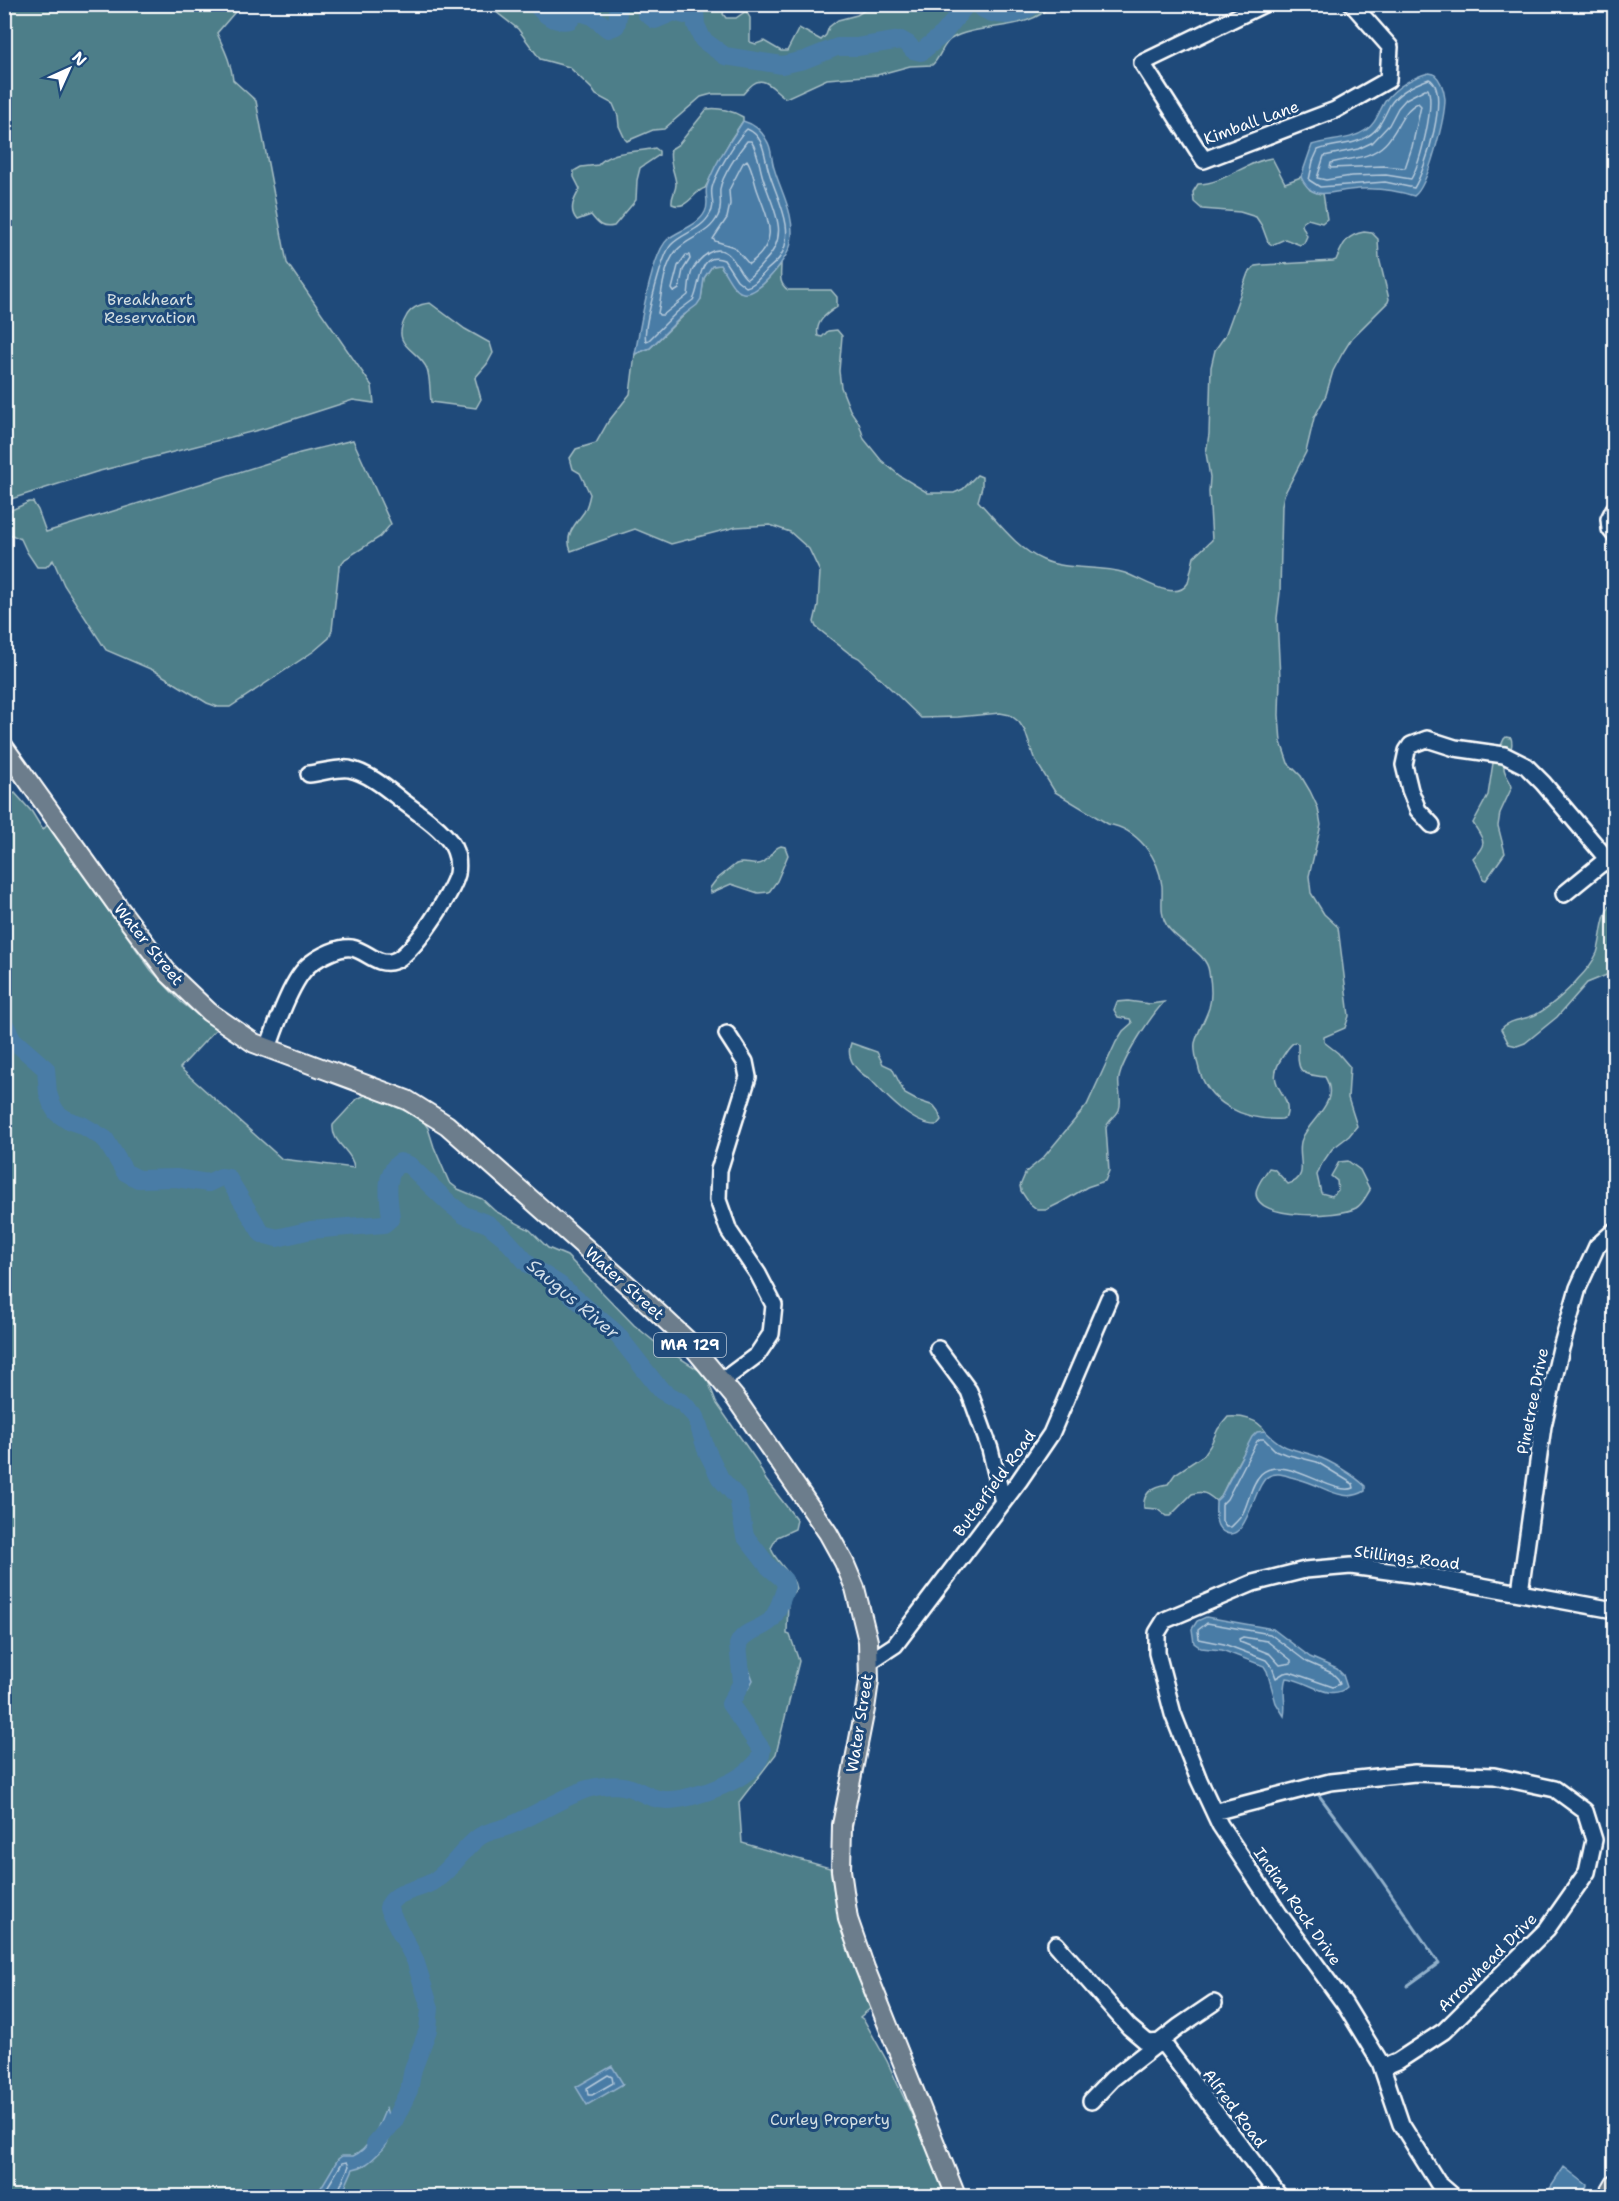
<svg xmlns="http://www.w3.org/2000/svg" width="1619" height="2201" viewBox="0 0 1619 2201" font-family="'Shantell Sans',sans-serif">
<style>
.green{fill:#4e7e89;stroke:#a6bec4;stroke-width:1.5}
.water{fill:#487ba6;stroke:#91b0ca;stroke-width:1.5}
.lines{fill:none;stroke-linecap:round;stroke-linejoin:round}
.shore{stroke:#b6cadb;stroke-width:1.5}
.stream{stroke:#91b0ca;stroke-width:3}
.river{stroke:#487ba6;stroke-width:18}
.minor-casing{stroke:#fff;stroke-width:20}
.major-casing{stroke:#fff;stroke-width:22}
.minor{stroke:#1f4a7a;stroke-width:15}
.major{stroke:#6c7d8c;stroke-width:18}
.labels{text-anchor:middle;stroke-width:6;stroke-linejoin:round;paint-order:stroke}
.shield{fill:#1f4a7a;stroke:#bcc9d7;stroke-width:1.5}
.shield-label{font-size:15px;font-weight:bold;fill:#fff}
.street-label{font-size:16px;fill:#fff;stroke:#1f4a7a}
.park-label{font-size:16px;fill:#d3dfe2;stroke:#1f4a7a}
.water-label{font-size:18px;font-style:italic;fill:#d1dee9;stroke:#1f4a7a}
</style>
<rect width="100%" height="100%" fill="#1f4a7a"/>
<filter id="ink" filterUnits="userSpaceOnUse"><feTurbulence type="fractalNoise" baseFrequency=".0167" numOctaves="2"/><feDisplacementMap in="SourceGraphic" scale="12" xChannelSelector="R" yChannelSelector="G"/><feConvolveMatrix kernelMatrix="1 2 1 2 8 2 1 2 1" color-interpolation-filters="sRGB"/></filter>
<g filter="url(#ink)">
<path class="green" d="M5,4l236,1 -24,28c7,16 14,29 16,47l23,21 31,162 85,123 2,17 -21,-3 -87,28 -170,44 -91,29z
M887,4l163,1c-17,26 -73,18 -99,34 -9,6 -11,20 -19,26l-22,1 -33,9 -50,4 -41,19c-10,-5 -21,-24 -33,-14 -4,3 -7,7 -10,10h-31l-11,3 -37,32 -11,1 -26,11 -2,-2 -6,-13 -1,-10 -5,-12 -17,-9 -4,-6 -23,-22 -29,-8 -22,-30 -31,-24h238l-2,9 3,4h10l10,-7 4,7v24l6,2 8,-3 17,10h6l12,-23 22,12 5,-5 3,-8 9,-7 19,-5 14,-9h13z
M707,109c12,-2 26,2 36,8v4l-12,18 -26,49c-13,4 -17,23 -33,16 -1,-8 4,-13 4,-20 -1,-12 -8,-22 -5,-35l8,-5z
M655,148l4,3v4l-19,13 -3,12 -1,20 -22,26c-12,3 -16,-2 -23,-11l-14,5c-9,-10 -3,-21 3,-31l-6,-12v-6l7,-4 17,-2c13,-16 39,-12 57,-17z
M1272,158l13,25 16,-6 9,13 10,4 3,-1 4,26 -5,4 -14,-4 -5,3 -1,3 5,11 -3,7 -4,2 -15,-6 -13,6 -4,-3 -6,-16 -6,-9 -16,-5 -38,-3 -8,-7 -1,-10 5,-8c26,0 49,-23 74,-26z
M1364,232l8,1 6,6 1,19 10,41 -1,3 -36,36 -10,16 -9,17 -7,24 -12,23 -8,34 -22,43 -2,10 -2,88 -3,25 3,60 -1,37 2,27 7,21 13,13 9,15 8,17 3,17 -12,51 2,17 13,21 14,13 11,89 -4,12 -21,9v5l14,11 12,14 -2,31 9,28 -8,10 -17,13 -11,16 -4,10 4,18 11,3 6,-6 -1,-9 -6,-5 8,-14 9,-1 12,9 10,20c-4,6 -7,14 -14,18 -17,9 -100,13 -100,-15 0,-8 9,-18 13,-25l5,1 14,15c24,-6 7,-30 14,-45 8,-21 39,-36 23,-62 -28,-3 -27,-6 -27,-33l-3,-2c-6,3 -8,8 -12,14 -22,32 11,35 3,61l-4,2c-37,2 -76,-15 -84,-54 -2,-7 -4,-15 -3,-22 3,-12 10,-23 14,-35 3,-10 2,-25 0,-36 -2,-20 -31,-29 -42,-46 -8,-13 -4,-26 -5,-40 -3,-29 -25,-57 -54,-62l-53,-32 -21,-34 -9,-27 -6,-9 -9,-7 -10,-2 -42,4 -37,1 -62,-60 -10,-5 -33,-26 -2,-5 4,-17 2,-33 -11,-23 -19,-17 -20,-7 -34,2 -65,17 -36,-15 -64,22c-7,-17 4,-26 13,-39 3,-5 5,-13 6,-18l-10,-21 -7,-4 -3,-11 6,-9 20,-6 12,-21 22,-28 5,-40 15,-6 51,-49 3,-21 8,-12 8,-1 20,27c21,1 27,-13 41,-28 0,11 -3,19 7,26h43l6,7v10c-11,7 -22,15 -19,29l4,1 6,-6 9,-1 5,6 -3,35 2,16 9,23 9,13 5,16 17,21 19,16 28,17h26l9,-4 14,-14 5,2v10l-4,14c19,20 39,48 65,59 25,11 56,5 82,13 17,6 51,30 63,10l6,-26 18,-17 -3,-48 1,-15 -4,-24 3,-19 2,-67 4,-17 10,-14 23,-63 7,-7 8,-1 70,-4 3,-1c7,-16 10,-25 28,-28z
M430,303l35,26 25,14 3,10 -6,11 -12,14 6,21 -5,9 -45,-6c-1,-8 -1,-26 -4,-33 -8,-20 -38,-22 -21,-52 5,-10 14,-13 24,-14z
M353,440l38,84 -11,13 -35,22 -6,8 -7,63 -3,8 -15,13 -84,56h-12l-11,-4 -52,-32 -49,-21 -42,-65 -11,-25 -7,7h-9l-10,-15 -6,-13 -16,-7v-19l24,-11h4l5,8 8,22 254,-79z
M1506,737l5,1c4,12 -7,18 -7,30 0,6 7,13 8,19l-12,26 -2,13 7,27 -19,27 -3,-1 -3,-8 -7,-13c16,-16 10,-18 0,-35l15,-28 5,-32 11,-24z
M15,793l17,19 11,18 5,-6 103,146 30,32 35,27 -36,39 102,91 72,9c-1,-17 -23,-25 -21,-43l24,-26 10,-5 54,24 7,10 6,19 15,35 9,7 24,10 13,12 35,19 18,18 19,8 67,69 22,18 43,27 9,11 9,23 39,56 10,20 31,40 -2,9 -18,8 -6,11c5,16 23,25 25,41l-8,10 -1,35 3,1 9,26 -23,93 -37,48 3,41 88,25 9,54 33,85 -12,10 4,3 23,41 62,135h-944l-1,-1398z
M781,846l4,1 3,8 -11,26 -8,11 -11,1 -27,-9 -20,9 -1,-5 6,-8 20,-16c9,-4 19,4 28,-2 8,-5 7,-13 17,-16z
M1614,901v71l-27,11 -30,34 -32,26 -8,3 -8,-2 -8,-15c9,-10 22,-9 34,-14 14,-7 33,-24 43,-36 7,-7 15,-17 19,-26 6,-18 3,-38 17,-52z
M1128,1001l22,3 14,-2c-13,14 -41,56 -45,76 -2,11 4,21 0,32 -3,7 -11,10 -13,18l3,43 -4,10 -18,6 -25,15 -16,8h-8l-9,-7 -8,-12 -1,-5 6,-14 17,-14 44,-53 29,-63 7,-11 9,-8 -2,-4 -12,-2 -4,-7 3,-8z
M851,1043l26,9 6,12 9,4 13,26 11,6 18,6 4,5 3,9 -4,5c-24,1 -51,-29 -67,-46 -13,-7 -25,-21 -19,-36z
M1228,1417c14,-1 30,2 37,14 -16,5 -37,50 -44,65l-5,5c-8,-7 -14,-11 -24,-7l-22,22h-4l-9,-7 -13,-1c-2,-16 11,-22 24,-24l7,-10 29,-19 6,-9 8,-17z"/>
<path class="water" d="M1429,73l5,1c7,6 10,16 11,25 0,18 -17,88 -31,97 -22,-7 -42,-9 -65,-6 -10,1 -22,5 -32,3 -7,-2 -13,-9 -16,-16l11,-32c18,-6 38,-4 54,-15 11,-7 13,-20 20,-30 10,-13 27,-23 43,-27z
M743,121c11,3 19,10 24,20 5,7 4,18 7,27 7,25 22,47 17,75 -2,14 -33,54 -48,50 -10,-2 -17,-20 -23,-28l-8,1 -8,12 -3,21 -4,6 -16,12 -31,31 -15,6c5,-25 16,-100 33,-115 11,-9 30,-13 37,-27 5,-9 -1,-18 2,-26 8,-24 23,-44 36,-65z
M1265,1431c20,20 27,17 51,25 13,4 39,20 49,30v5c-18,11 -35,0 -52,-7 -7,-3 -14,-5 -22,-7 -7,-2 -14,-5 -22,-1 -15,6 -21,66 -43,57 -13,-5 -10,-21 -10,-32l5,-5 31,-59 5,-5z
M1206,1617l67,12 37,28 27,12 6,6 4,12c-17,16 -41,-8 -61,-9 -5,14 1,25 -2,38l-8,-13 -9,-32 -3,-5 -42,-16 -21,-2 -7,-5 -2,-14 5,-8z
M740,1639l4,21 3,4 6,16 -5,9 -16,8c6,-18 -3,-43 8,-58z
M612,2066l11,18 -36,21 -11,-18z
M386,2108c6,20 9,32 -9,47 -8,8 -13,12 -24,14l-12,27h-25l22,-37 4,-3h11c18,-8 26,-31 33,-48z
M1564,2167l23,18 -3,11h-39z"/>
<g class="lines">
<path class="shore" d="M1429,79c22,11 -4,92 -15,109l-29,-6 -65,5 -11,-7 4,-19 5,-11c17,-7 35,-4 50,-14 12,-7 16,-20 22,-31 8,-13 25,-21 39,-26z
M1425,89h3c7,17 -8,74 -17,90l-25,-4 -35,1 -25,4 -9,-2 7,-22 34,-7 15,-7 16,-17 9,-17 8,-9z
M1418,103l3,3 -9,41 -7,21 -21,-2 -54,2 1,-5c19,-5 39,-4 54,-19 13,-13 17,-34 33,-41z
M747,129c18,7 17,28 22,43 8,27 28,58 11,85 -3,5 -9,9 -13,13 -7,7 -12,15 -21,17l-9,-7 -13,-20c-27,-10 -23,27 -31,40l-16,12 -28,28 -3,1c-4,-10 16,-86 25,-96 11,-12 31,-15 39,-31 6,-9 0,-17 2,-26 3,-14 25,-50 35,-59z
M747,141h4c8,11 8,27 13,40 10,30 27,54 0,81 -5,6 -10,12 -17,17 -7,-5 -10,-16 -17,-23 -14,-15 -31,2 -38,15 -3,7 -3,17 -4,24l-25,20h-4l-1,-2c4,-20 5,-46 18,-62 12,-14 33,-16 42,-35 5,-10 1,-17 2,-27 2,-13 19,-38 27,-48z
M747,160c6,9 7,22 11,32 11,30 22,50 -9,72l-15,-17 -19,-6 -2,-2 14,-21 3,-14 -1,-14 14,-27z
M686,255h3l1,4 -7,11 -4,19 -5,3 -2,-3 6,-23z
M1260,1439h4l11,11 10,4 32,8 36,22 1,4c-22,9 -70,-36 -93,-14 -10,10 -12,27 -18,39 -2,5 -8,10 -12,14h-5l-4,-6v-17l5,-5 30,-58z
M1207,1623l63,11 37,28 25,11 6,6 2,5 -7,3 -43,-15 -6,1 -8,5 -4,-11 -6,-7 -42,-16 -25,-5 -1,-9z
M1243,1637l24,4 24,19v3l-11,2 -10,-11 -30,-12 -1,-3z
M608,2075l4,2 1,6 -21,12h-4l-1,-7z
M322,2196l20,-33 5,-1 2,4 -13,30"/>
<path class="stream" d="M1318,1794l53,71 68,98 -32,23"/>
<path class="river" d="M536,4c8,12 21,19 34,16l4,-5 6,-3 12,4 16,13 8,-3c3,-8 1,-14 3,-22
M647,4l-1,9 9,7 19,-8 10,3 7,-4h4l1,14 7,15 22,16 57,9 22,-5 33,-13h20l44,-7 7,4 5,6 8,2 22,-18 24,-30
M976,4c17,14 40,15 59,0
M4,1023l9,17 33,29 2,24 4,12 5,8 10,7 15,5 23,14 20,33 13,7 38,-1 32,5 13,-6 7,1 34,56 15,4 34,-8 73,-6 7,-6c-2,-19 -8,-44 9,-56l9,3 41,39 14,11 24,9 16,13 25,28 31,20 56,48 39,50 7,8 21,12 13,14 10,32 14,29 18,20 7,38 24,31 15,13 2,7c-4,10 -7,23 -14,32 -9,11 -30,11 -34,26l4,37 -12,22 32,46c-2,28 -72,51 -96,50 -16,0 -28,-12 -43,-14 -9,-2 -26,0 -36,3 -24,8 -53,27 -78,37 -10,4 -22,5 -30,11 -16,12 -26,30 -42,42 -15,12 -43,10 -49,29l27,52 15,48 -2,22 -15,39 -4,21 -15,31 -19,23"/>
<g class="minor-casing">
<path id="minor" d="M1264,4l-122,59 62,97 131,-50 53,-30 2,-33 -38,-43
M1614,509l-5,10 1,10 4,5
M1432,825l-14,-15 -8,-20 -6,-25 3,-14 4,-6 16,-6 28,9 49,7 22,11 17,17 71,84
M1564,894l43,-35
M268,1048c8,-22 24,-70 42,-84 10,-8 30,-18 42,-16 15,3 26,19 42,13 19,-6 58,-68 63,-87 1,-7 1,-16 -2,-23 -6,-19 -39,-39 -55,-52 -15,-12 -32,-26 -51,-30 -11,-2 -29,4 -40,5
M938,1349l31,42 21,58 13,53
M722,1381l35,-26 14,-21 3,-29 -16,-31 -29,-43 -11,-31 1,-30 29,-93 -3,-15 -18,-28
M1520,1592l23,-166 18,-78 17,-60 19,-42 17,-15
M869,1662l26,-17 124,-164 32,-47 58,-136
M1214,1812l116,-30 85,-9 79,3 61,13 30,22 9,29 -7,32 -40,57 -103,102 -46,30 -16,7
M1056,1944l73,83 19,16 14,-1 117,154
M1091,2101l21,-22 68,-53 34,-23
M1453,2196l-15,-13 -37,-59 -21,-62 -36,-59 -65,-89 -59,-89 -21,-45 -26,-66 -16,-61v-20l8,-13 88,-37 52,-13 46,-4 81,11 182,33"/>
</g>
<g class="major-casing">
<path id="major" d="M4,747l115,161 49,65 41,39 45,31 153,57 40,25 193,171 47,44 49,59 92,134 16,29 11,26 13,53 1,40 -4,28 -23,116 -1,45 7,49 17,49 91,228
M1607,2196l7,-12"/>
</g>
<use href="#minor" class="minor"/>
<use href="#major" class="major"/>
</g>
</g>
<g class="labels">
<rect class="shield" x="654" y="1333" width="72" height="24" rx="4.5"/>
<g class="shield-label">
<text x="690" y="1350">MA 129</text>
</g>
<g class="street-label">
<text transform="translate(1251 122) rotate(-20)" y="6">Kimball Lane</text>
<text transform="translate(149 944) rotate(51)" y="6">Water Street</text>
<text transform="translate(625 1283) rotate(42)" y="6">Water Street</text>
<text transform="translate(1532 1401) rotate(-79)" y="6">Pinetree Drive</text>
<text transform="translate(994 1483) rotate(-54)" y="6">Butterfield Road</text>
<text transform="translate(1407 1557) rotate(7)" y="6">Stillings Road</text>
<text transform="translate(859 1723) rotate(-81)" y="6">Water Street</text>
<text transform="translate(1298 1906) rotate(55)" y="6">Indian Rock Drive</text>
<text transform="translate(1487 1962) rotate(-45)" y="6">Arrowhead Drive</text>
<text transform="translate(1235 2108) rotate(53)" y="6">Alfred Road</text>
</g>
<g class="park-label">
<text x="150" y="305">Breakheart<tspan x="150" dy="18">Reservation</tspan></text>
<text x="830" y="2125">Curley Property</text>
</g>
<g class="water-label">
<text transform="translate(573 1299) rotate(40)" y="6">Saugus River</text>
</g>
</g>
<rect width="1619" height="2201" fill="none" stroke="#1f4a7a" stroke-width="24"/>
<rect x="12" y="12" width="1595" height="2177" fill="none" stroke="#fff" stroke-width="2" filter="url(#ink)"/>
<g transform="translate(69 69) rotate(45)" stroke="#1f4a7a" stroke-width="4.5" paint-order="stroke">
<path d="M0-4.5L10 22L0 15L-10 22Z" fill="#ffffff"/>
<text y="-9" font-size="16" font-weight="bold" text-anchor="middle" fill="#ffffff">N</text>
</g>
</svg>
